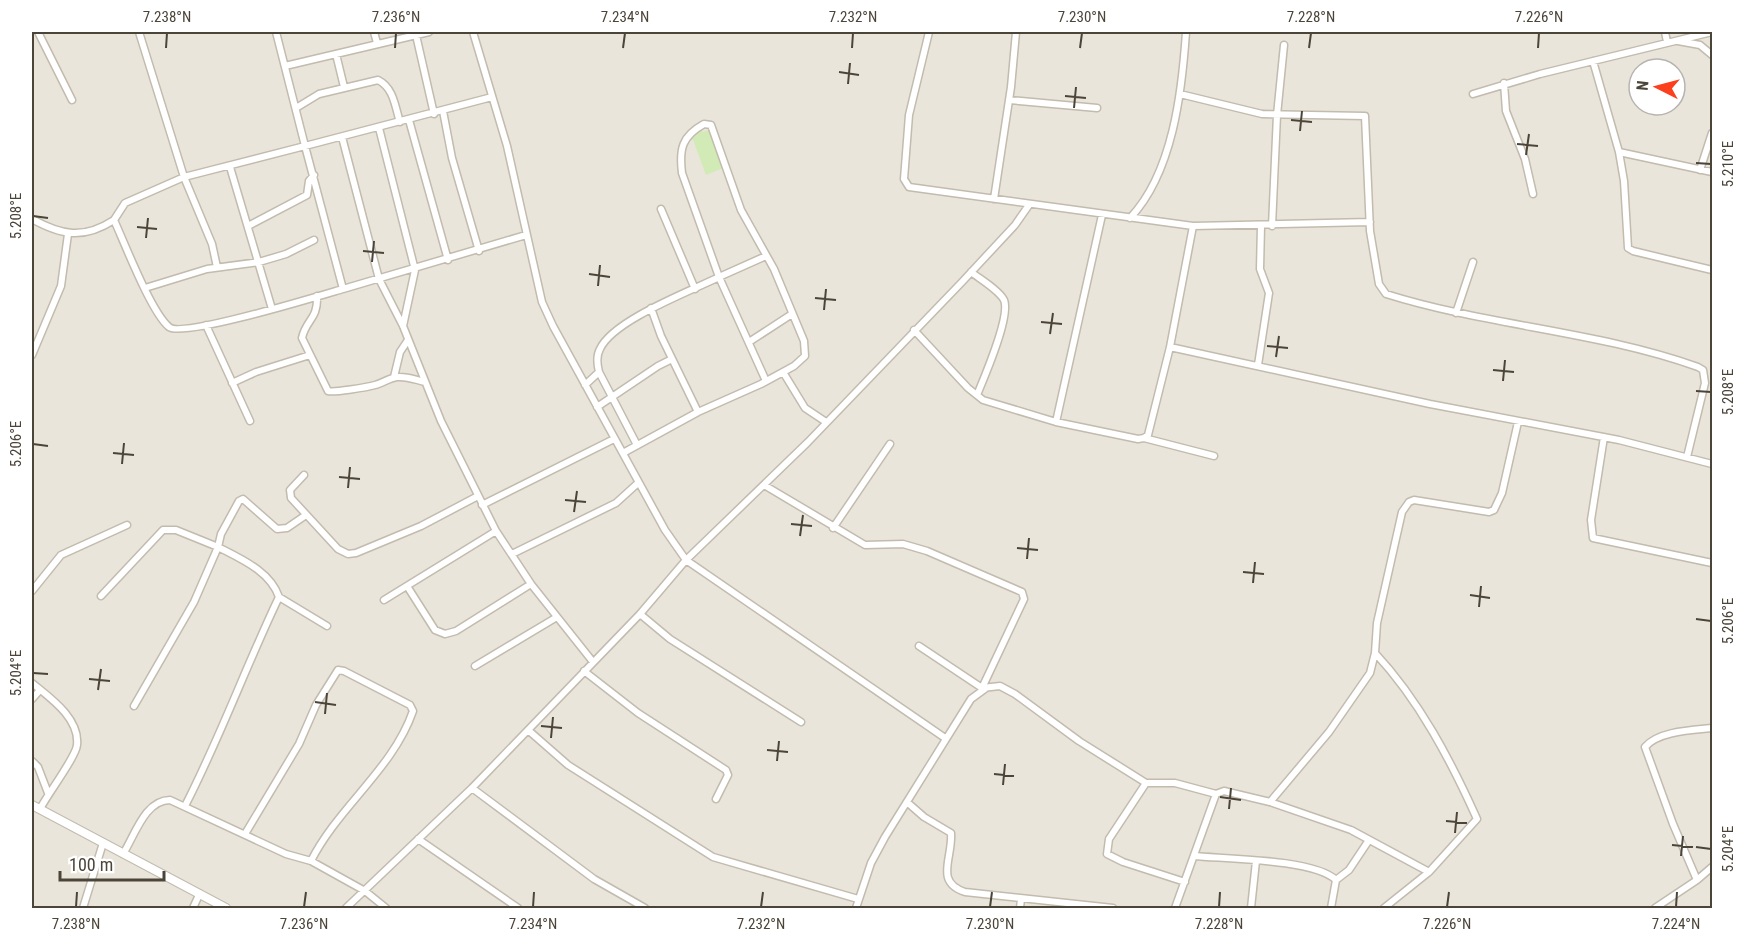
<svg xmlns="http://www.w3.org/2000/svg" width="1744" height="940" viewBox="0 0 1744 940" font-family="'Roboto Condensed',sans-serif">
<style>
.residential{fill:#eae5da;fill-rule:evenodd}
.green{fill:#d2eab5}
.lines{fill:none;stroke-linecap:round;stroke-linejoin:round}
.minor-casing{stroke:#c2bbae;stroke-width:9}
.tertiary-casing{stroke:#c2bbae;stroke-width:10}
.minor{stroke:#fff;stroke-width:6}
.tertiary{stroke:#fff;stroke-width:8}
.ticks{fill:none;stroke:#4b4439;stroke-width:2}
.neatline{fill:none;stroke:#4b4439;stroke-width:2}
.ticks-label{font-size:15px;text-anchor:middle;fill:#4b4439}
</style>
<rect width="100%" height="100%" fill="#f6f3ec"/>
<path class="residential" d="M32,32h1680v876h-1680zM1639,69h36v36h-36z"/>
<path class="green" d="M699,129l4,3 6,-2 14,38 -17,7 -14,-38 5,-2 -2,-4z"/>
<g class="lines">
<g class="minor-casing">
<path id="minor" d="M38,32l34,68
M139,32l45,145 28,67 5,23
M374,32l3,11
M473,32l34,114 35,156 11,24 112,204 21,30 259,178
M929,32l-20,83 -5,64 5,8 284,39 177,-4
M1665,32l2,10
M416,35l18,79
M1678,41l22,4 12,10
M336,54l8,33
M1593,61l26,91 5,29 4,67 5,3 79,19
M285,66l144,-34
M1504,83l2,28 19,48 8,35
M1180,94l82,20 103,2 5,115 9,53 7,10c102,32 211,37 312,73l5,3 2,13 -18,74
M1473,94l67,-20 172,-42
M492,97l-187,49 38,143 183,-54
M1009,100l88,8
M296,108l23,-14 59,-14c16,8 17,27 22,42
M443,111l9,47 27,93
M409,120l39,140
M379,128l36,142 -12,56
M342,137l37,142 24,47 38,95 55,110 35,53 62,78
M1619,152l93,20
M230,167l42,142
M1700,170l12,-37
M994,199l17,-112 5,-55
M661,209l34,80
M1130,218c43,-45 52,-127 56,-186
M32,219c29,16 51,21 82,1 11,24 37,92 55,107 13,11 150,-31 174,-38
M114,220l11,-17 59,-26 121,-31 -29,-114
M248,226l59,-31 2,-14 5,-6
M1272,226l5,-111 7,-70
M971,272c9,7 28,18 33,28 7,16 -20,78 -27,95
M145,288l62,-19 52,-7 27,-8 28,-14
M317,296c1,24 -11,23 -15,42l26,53c5,2 40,-4 47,-6 8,-2 14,-7 22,-8 10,-1 19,3 28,5
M651,308l10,28 37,76
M1456,313l17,-51
M206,325l44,96
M914,330l54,58 15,12 73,22 82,17 6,-1 70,18
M749,342l43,-28
M1170,347l260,57 189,36 93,24
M32,355l29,-69 7,-52
M1258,365l11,-72 -9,-24 1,-43
M599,372l38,73
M783,372l22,36 21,14
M394,377l6,-25 8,-12
M766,381l-47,-104 47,-21
M232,383l24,-11 54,-17
M585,385l14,-13c-2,-8 -3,-16 1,-23 13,-29 91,-58 119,-72l-37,-104c-3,-24 0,-37 22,-49l7,1 30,85 33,59 30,72 1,15 -11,10 -33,18 -63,28 -75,41
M597,407l61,-41 14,-7
M1056,422l46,-207
M1604,437l-13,83 2,18 119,25
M1144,438l4,-3 22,-88 23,-121
M304,475l-14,15 1,8 47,51 10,5 8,-1 65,-27 57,-30
M764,485l101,60 38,-1 24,7 95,41 2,7 -42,89
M482,505l132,-66
M833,528l57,-84
M512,554l104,-51 22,-20
M407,586l28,44 10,4 11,-3 75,-47
M32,591l29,-36 66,-30
M101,596l62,-66h13l42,17 3,-13 18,-33 4,-2 34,30 10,-1 19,-13
M384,600l112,-69
M640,614l30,25 131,83
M919,646l63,42 18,-2 15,8 64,47 67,42h29l41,11
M1375,653c44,47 76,108 102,166l-48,53 -45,36
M475,666l82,-49
M584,671l54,42 88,57 2,5 -12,24
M32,683c17,14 48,35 45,62 -1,12 -30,50 -37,64
M32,699l8,-9
M134,706l60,-104 24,-55c23,12 52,24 61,50
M528,730l40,35 145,92 145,42
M32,761l6,6 10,26
M1146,783l-37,56 -2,15 16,8 62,20
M472,788l122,91 51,29
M1270,802l81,28 78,42
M908,803l16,14 27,16c2,25 -17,49 14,59l148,16
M185,806c35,-68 61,-140 94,-209l48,29
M245,834l54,-90 17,-39 22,-35 6,1 66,34 3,6c-20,58 -75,96 -102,150
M418,839l100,69
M123,854c12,-19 22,-54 47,-54l116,54 25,7 54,30 21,17
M1194,856c32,3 120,3 142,24l-5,28
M1336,880l13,-10 20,-30
M1697,880l15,-13
M83,908l20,-65
M193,908l6,-13
M346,908l126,-120 168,-174 46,-54 122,-118 154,-160 53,-57 14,-20
M856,908l15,-45 14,-26 86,-138 15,-11
M1020,908l1,-9
M1175,908l41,-114 8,-3 46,11 59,-70 41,-59 5,-20 2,-30 25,-111 7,-10 5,-2 75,12 5,-2 8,-17 16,-71
M1251,908l5,-47
M1655,908l42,-28 -24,-56 -28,-77c13,-16 48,-17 67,-19"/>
</g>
<g class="tertiary-casing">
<path id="tertiary" d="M32,805l194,103"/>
</g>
<use href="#minor" class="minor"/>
<use href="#tertiary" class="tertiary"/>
</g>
<path class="ticks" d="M166,48l1,-15M395,48l1,-15M623,48l2,-15M852,48l1,-15M1080,48l2,-15M1309,48l2,-15M1538,48l1,-15M839,72l20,3M848,84l2,-21M1065,96l21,2M1074,108l2,-21M1291,120l21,2M1300,131l2,-20M1517,144l21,2M1526,155l3,-21M1696,163l15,1M33,216l15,2M137,227l20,2M146,238l2,-20M363,251l21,2M372,262l2,-21M589,274l21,3M598,286l2,-21M815,298l21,2M824,310l2,-21M1041,322l21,2M1050,334l3,-21M1267,346l21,2M1276,357l3,-21M1493,370l21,2M1503,381l2,-21M1696,391l15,1M33,444l15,2M113,453l21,2M122,464l2,-21M339,477l21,2M348,488l2,-21M565,500l21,2M574,512l3,-21M791,524l21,2M800,536l3,-21M1017,548l21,2M1027,559l2,-21M1243,572l21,2M1253,583l2,-21M1470,595l20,3M1479,607l2,-21M1696,619l15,2M33,673l15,1M89,679l21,2M98,690l3,-21M315,702l21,3M325,714l2,-21M541,726l21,2M551,738l2,-21M767,750l21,2M777,761l2,-20M994,774l20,2M1003,785l2,-21M1220,797l21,3M1229,809l2,-21M1446,821l21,2M1455,833l2,-21M1672,845l21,2M1696,847l15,2M1681,856l2,-20M76,907l1,-15M304,907l2,-15M533,907l1,-15M761,907l2,-15M990,907l2,-15M1219,907l1,-15M1447,907l2,-15M1676,907l1,-15"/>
<rect width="1744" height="940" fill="none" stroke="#ffffff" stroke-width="66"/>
<g transform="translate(1657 87) rotate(276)"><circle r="28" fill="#ffffff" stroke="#b7b4b0" stroke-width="1.5"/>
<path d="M0-4.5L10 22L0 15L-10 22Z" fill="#fc3f1d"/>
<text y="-9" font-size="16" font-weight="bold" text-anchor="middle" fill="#4b4439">N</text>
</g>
<path d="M60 871v9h104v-9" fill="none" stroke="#4b4439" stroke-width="3"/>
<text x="69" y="871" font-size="18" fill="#4b4439" stroke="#ffffff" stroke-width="4.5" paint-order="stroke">100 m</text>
<rect x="33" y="33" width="1678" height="874" class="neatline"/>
<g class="ticks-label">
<text x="167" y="22">7.238°N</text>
<text x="396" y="22">7.236°N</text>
<text x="625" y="22">7.234°N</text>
<text x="853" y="22">7.232°N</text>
<text x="1082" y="22">7.230°N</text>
<text x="1311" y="22">7.228°N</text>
<text x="1539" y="22">7.226°N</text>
<text transform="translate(1728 164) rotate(-90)" y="5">5.210°E</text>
<text transform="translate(16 216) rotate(-90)" y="5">5.208°E</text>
<text transform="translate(1728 392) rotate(-90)" y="5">5.208°E</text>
<text transform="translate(16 444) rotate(-90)" y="5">5.206°E</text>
<text transform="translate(1728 621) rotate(-90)" y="5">5.206°E</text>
<text transform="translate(16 673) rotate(-90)" y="5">5.204°E</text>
<text transform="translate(1728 849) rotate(-90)" y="5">5.204°E</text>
<text x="76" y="929">7.238°N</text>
<text x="304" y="929">7.236°N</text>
<text x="533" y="929">7.234°N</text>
<text x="761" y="929">7.232°N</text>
<text x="990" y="929">7.230°N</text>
<text x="1219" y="929">7.228°N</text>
<text x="1447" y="929">7.226°N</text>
<text x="1676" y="929">7.224°N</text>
</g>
</svg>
